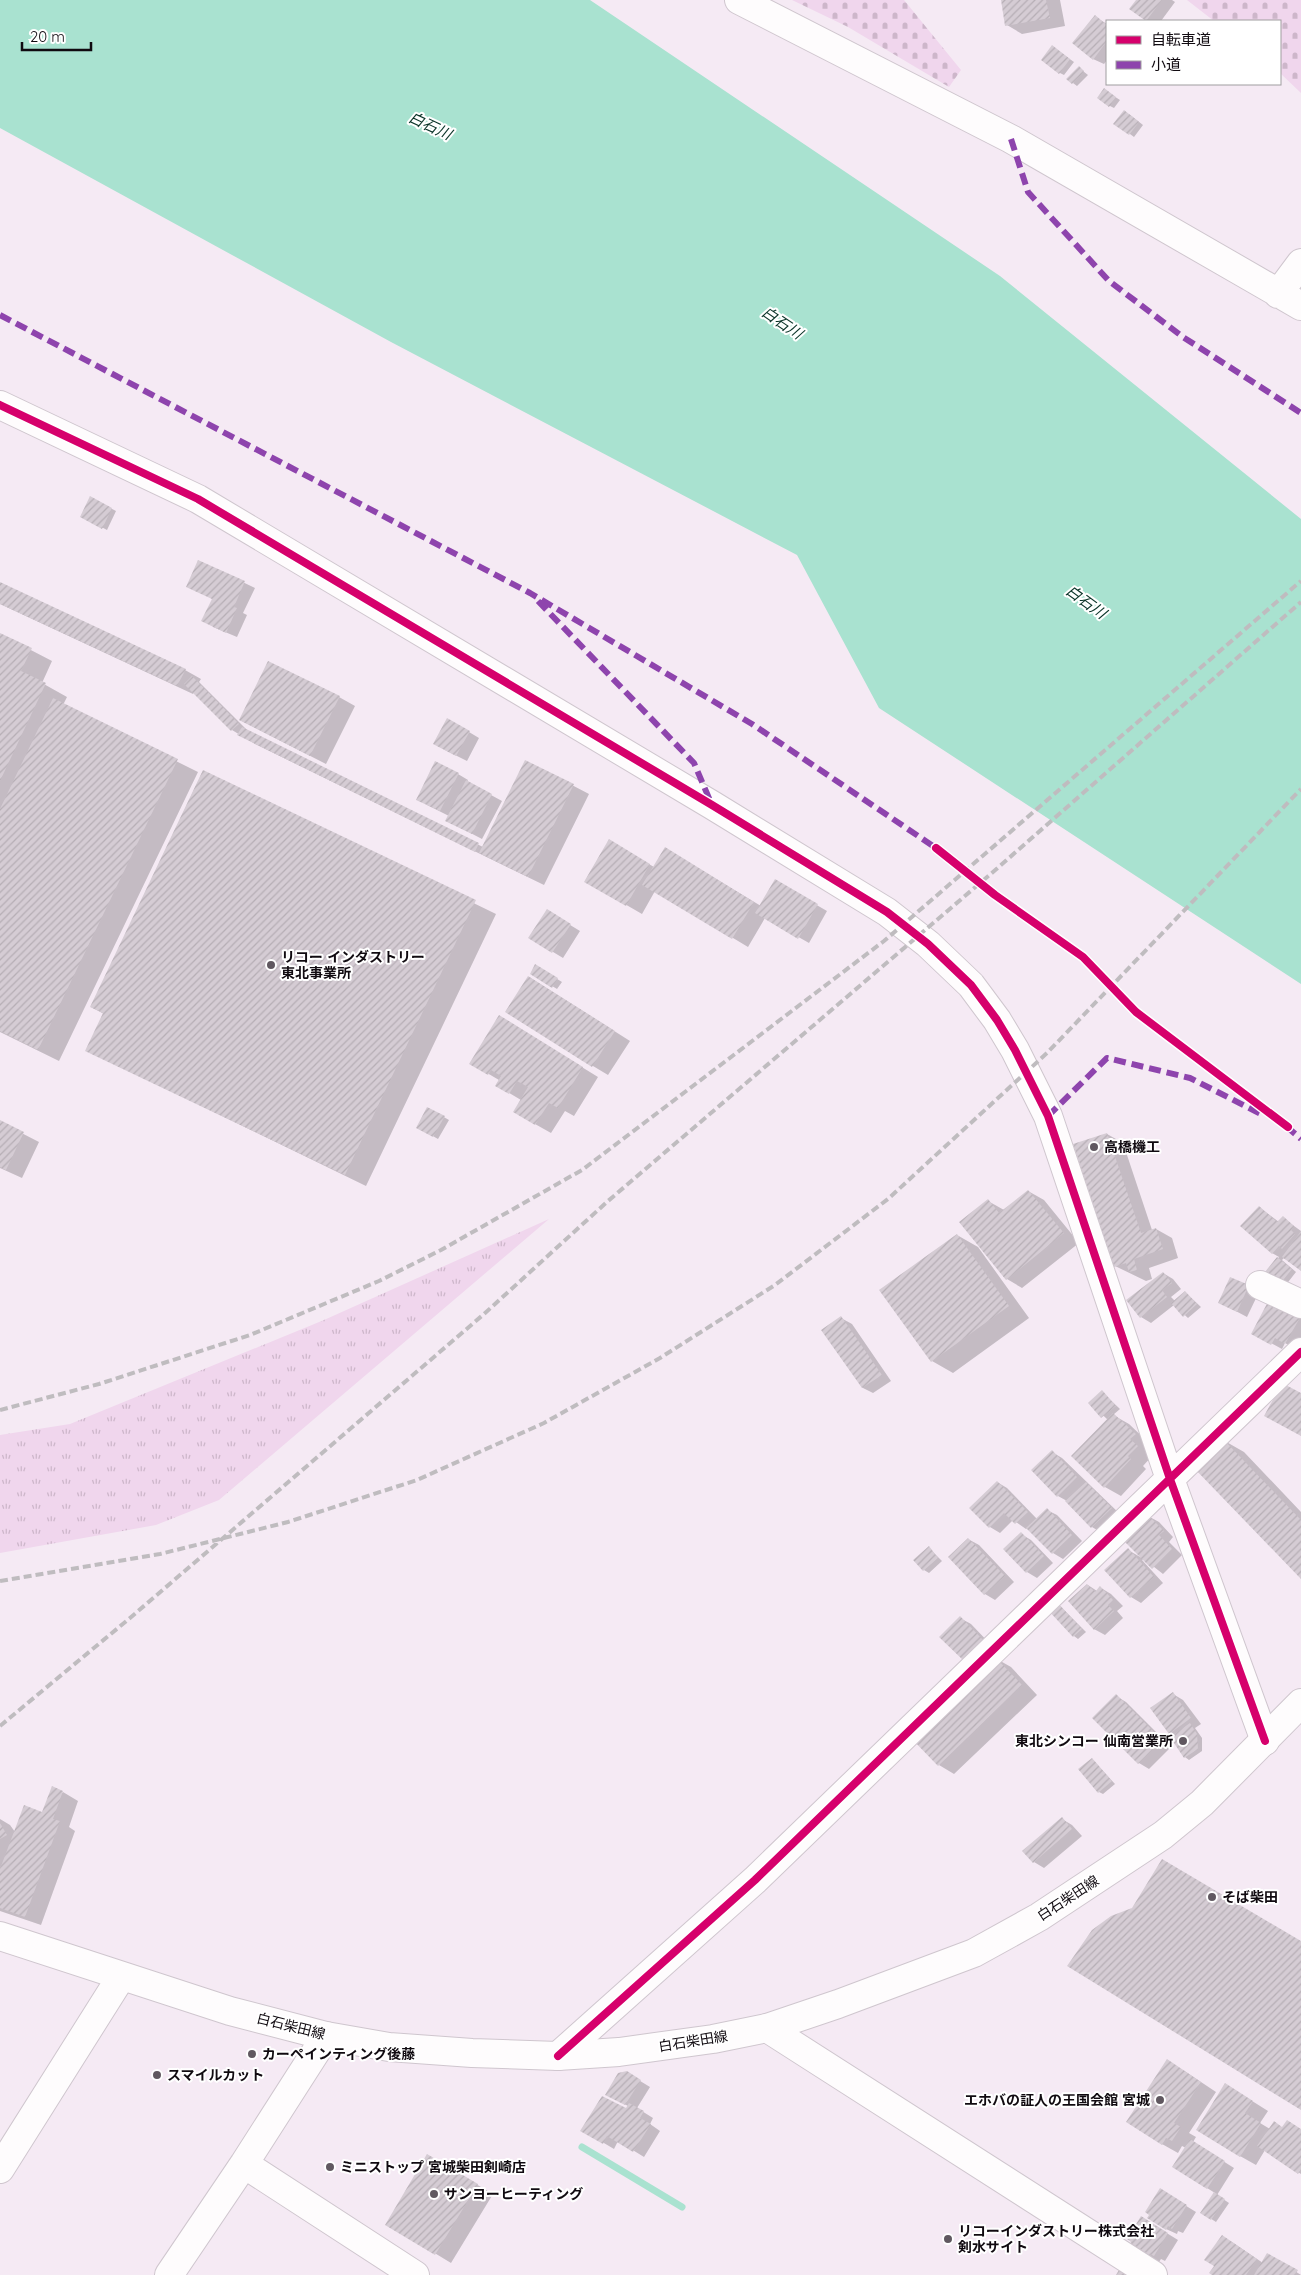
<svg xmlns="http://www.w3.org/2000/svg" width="1301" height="2275" viewBox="0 0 1301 2275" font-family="Quicksand,'Noto Sans JP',sans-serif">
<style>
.grass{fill:url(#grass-tufts)}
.cemetery{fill:url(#cemetery-stones)}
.water{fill:#a9e2d0}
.shadow{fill:#0003}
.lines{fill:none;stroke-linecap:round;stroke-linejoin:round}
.stream{stroke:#a9e2d0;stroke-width:7}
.building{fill:url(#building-hatch)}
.minor-casing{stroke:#cfc6ce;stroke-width:30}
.major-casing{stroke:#cfc6ce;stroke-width:30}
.minor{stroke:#fefcfd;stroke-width:28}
.major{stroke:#fefcfd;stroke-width:28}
.rail{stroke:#bfbcbf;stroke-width:4;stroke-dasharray:8 4;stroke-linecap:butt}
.quiet{stroke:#8e44ad;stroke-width:6;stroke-dasharray:12 6;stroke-linecap:butt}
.cycleway-casing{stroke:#fff;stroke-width:11}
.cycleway{stroke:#d6006c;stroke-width:8}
.poi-dot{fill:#605860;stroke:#fff;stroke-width:2}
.labels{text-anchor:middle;stroke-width:4;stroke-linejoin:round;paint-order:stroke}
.poi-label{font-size:14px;font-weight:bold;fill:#100a10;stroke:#fff;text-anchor:start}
.street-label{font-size:14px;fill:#100a10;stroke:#fff}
.water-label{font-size:15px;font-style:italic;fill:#083226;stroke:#fff}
</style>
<defs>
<pattern id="grass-tufts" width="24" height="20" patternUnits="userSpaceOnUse" patternTransform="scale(1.25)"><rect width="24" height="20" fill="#f0d6ed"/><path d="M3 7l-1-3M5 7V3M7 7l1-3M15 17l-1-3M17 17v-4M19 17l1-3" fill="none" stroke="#cdb6ca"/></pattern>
<pattern id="cemetery-stones" width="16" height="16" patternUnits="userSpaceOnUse" patternTransform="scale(1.25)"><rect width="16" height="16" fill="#f0d6ed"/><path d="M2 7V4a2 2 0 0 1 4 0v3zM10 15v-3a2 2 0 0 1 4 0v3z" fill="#cdb6ca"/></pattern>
<pattern id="building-hatch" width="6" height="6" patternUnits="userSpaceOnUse" patternTransform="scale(1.25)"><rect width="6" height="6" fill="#d5ccd4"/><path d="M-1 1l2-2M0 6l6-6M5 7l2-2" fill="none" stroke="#b6aeb5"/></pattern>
</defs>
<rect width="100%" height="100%" fill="#f5eaf4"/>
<path class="grass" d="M549,1219l-330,281 -63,25 -156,28v-118l70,-11 254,-104z"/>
<path class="cemetery" d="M792,0h112l57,70 -12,17 -101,-60z
M1187,0h114v93l-21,-20v-52h-66z"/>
<path class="water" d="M0,0h590l410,276 301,243v465l-422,-276 -82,-153 -406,-213 -391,-214z"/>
<path class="shadow" d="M1002,0h58l5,26 -43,8 -15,-9z
M1137,0h35l3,2 -14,19h-14l-16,-12z
M1095,17l12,7v36l-3,4 -11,-5z
M1057,50l17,12 -10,13 -4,-2z
M1079,68l9,7 -11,11 -4,-3z
M1109,93l11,7 -6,8 -4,-2z
M1129,114l14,11 -9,12 -4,-3z
M91,498l25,13 -9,19 -26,-14z
M199,561l56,27 -12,25 4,2 -10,22 -24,-10v-28z
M0,584l185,86 16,9 -2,3 49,49 235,116 43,-86 63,33 -45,91 -289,-141 -23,-14 -38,-38 -1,2 -193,-90z
M0,634l52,27 -10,22 25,14 -4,8 135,67 -139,289 -59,-29z
M339,697l16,9 -29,58 -86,-44z
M469,732l10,6 -12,23 -22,-11z
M203,771l293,143 -130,272 -279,-136 17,-36 -13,-7z
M458,774l10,6 -1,2 35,19 -20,38 -25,-13 -8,-10 -22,-11z
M609,841l45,26 27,-9 80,48 14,-25 52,30 -18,32 -44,-25 -17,29 -93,-56 -13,23 -57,-33z
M557,917l23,14 -17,27 -33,-20z
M536,966l26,16 -5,7 -26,-16z
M529,977l101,64 -22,34 -15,-9z
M515,1026l83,51 -24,39 -9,-5 -14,22 -16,-9 -14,-24 -25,-15 3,-5 -29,-17z
M428,1108l21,12 -11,19 -21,-12z
M0,1122l39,20 -17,36 -22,-10z
M1107,1134l16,9 29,87 4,-1 16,9 6,20 -29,10 3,11 -6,2 -31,-15z
M1028,1191l16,9 35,43 -57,45 -15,-9 -19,-78 16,9z
M1259,1207l20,15 4,-4 18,13v39l-17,-12 -2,2 14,12 -11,14 -19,-14 13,-15 -7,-4z
M957,1235l21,12 51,71 -76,55 -21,-12z
M1163,1273l10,6 8,10 -10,8 4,4 10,-9 16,15 -13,11 -14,-13 -23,18 -10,-6z
M1231,1278l28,14 -12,25 -17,-9z
M1301,1314v26l-5,9 -11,-6 -3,6 -29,-16z
M841,1318l11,6 39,57 -18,12 -10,-5z
M1102,1392l18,17 -7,6 16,9 21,20 -5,5 7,7 -9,10 3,3 -25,27 -16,-9 3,-67 -18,-17z
M1223,1440l21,12 57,60v65z
M1052,1452l10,6 59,57 -19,18 -10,-6 -25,-26 -9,-5z
M997,1482l10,6 30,31 10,-9 10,5 25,26 -19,18 -10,-6 -25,-25 -2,1 -13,-9 -13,13 -10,-6 -19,-19z
M1148,1516l11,6 14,15 -4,5 13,13 -19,19 -19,-15 -2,1 21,23 -22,20 -10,-6 -3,-47 14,8z
M1021,1534l10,6 22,23 -16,15 -10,-6z
M968,1539l11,6 35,37 -19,18 -10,-6 -36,-37z
M929,1548l13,13 -13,12 -5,-3z
M1088,1585l9,6 4,-3 10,6 12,12 -6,5 6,7 -18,17 -11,-6z
M1056,1602l30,30 -8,7 -4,-3z
M960,1618l11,6 23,24 -19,18z
M995,1658l16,9 26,28 -83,79 -15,-9z
M1173,1694l10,6 18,24 -6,4 7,10v13l-13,9 -4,-3 -11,-21 -4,-3z
M1116,1696l10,6 45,45 -22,22 -10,-6 -45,-45z
M1092,1759l23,25 -12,10 -4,-2z
M63,1792l15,9 -9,26 6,4 -34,94 -41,-14v-92l10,6 5,7 28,-18z
M1062,1819l10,6 10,11 -38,32 -10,-6z
M1183,2070l33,22 -27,41 7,4 -3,5 41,26 -17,27 12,8 -13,19 -14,-9 13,-20 -8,-5 -21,-40 -4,-2 -4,7 -16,-9z
M627,2073l23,14 -13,21 16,10 -3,6 10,7 -16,26 -26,-16 -4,8 -32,-19 45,-21 1,-3 -21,-12z
M1241,2094l27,17 -8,12 10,6 31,1v44l-36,-24 -9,15 -16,-9z
M428,2156l65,38 -42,69 -64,-39z
M1170,2196l26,16 -13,21 -5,-2 -1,3 -11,-5z
M1152,2224l26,16 -13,21 -4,-2 -2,3 -28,-17z
M1232,2242l31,21 5,-9 33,21h-87z"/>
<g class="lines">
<path class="stream" d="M582,2147l100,60"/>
</g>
<path class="building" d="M1001,0h45l4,18 -45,8z
M1136,0h26l-16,21 -17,-12z
M1095,15l12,10v16l-14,19 -21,-17z
M1052,45l18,14 -11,15 -18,-14z
M1079,66l5,5 -12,13 -6,-5z
M1104,88l12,9 -7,10 -12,-9z
M1124,110l15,12 -10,13 -16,-11z
M90,496l22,12 -10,21 -22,-12z
M198,560l47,21 -11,26 3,1 -11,25 -25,-12 11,-22 -26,-12z
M0,582l186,87 -9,17 -177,-82z
M0,633l32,15 -11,23 25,12 -46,98z
M268,661l72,35 -30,60 -71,-36z
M192,676l47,48 -8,7 -47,-47z
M53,698l125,61 -140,291 -38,-19v-222z
M447,718l23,13 -14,25 -23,-12z
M242,727l237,116 -4,9 -238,-117z
M525,760l49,24 -46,93 -49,-24z
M435,761l24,12 -19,38 -24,-11z
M203,770l273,130 -131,275 -260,-124 18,-38 -13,-6z
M466,780l26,14 -20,40 -27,-13z
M609,839l41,25 -24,42 -42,-24z
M665,847l89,55 -22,37 -90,-54z
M775,879l43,25 -20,35 -43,-26z
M547,909l24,15 -19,29 -24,-15z
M535,964l23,14 -6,10 -22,-14z
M528,976l87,55 -23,36 -87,-55z
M499,1015l84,52 -25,41 -9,-5 -14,22 -22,-13 15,-25 -11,-6 -8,13 -14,-8 6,-10 -10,-6 -3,5 -19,-11z
M427,1107l18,9 -12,21 -17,-9z
M0,1120l24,12 -18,38 -6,-3z
M1107,1133l34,100 15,-5 7,21 -29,10 3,11 -8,2 -3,-9 -12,4 -41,-123z
M1028,1190l36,43 -58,47 -47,-58 29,-23 11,14z
M1259,1206l18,16 6,-6 11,10 -3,4 4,4 -13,15 -3,-3 -7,8 -32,-28z
M1301,1231v40l-19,-14z
M957,1234l52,72 -78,56 -52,-72z
M1277,1257l15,12 -12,15 -15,-12z
M1163,1272l9,11 -10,7 5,7 -27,21 -14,-18z
M1230,1277l19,8 -12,27 -19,-9z
M1185,1291l12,13 -14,13 -12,-14z
M1271,1296l30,20 -16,28 -10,-6 -4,7 -20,-11z
M841,1316l41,59 -20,13 -41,-58z
M1282,1383l19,10v43l-37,-20z
M1102,1390l14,16 -15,12 -13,-15z
M1113,1413l23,21 -6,5 8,7 -10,10 3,3 -27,29 -33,-32z
M1223,1439l78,81v59l-108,-112z
M1052,1450l25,27 -20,20 -26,-27z
M997,1481l31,31 -13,12 -11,-11 -15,15 -20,-20z
M1086,1482l26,26 -21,20 -26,-27z
M1047,1508l25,27 -20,19 -26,-26z
M1148,1515l16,16 -5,4 13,14 -20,20 -29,-29z
M1021,1532l23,24 -18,17 -23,-24z
M968,1538l37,38 -21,19 -36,-38z
M929,1546l9,12 -15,13 -10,-11z
M1128,1548l26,29 -24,21 -26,-28z
M1087,1584l8,8 5,-6 13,14 -5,5 6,6 -20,19 -26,-29z
M1056,1601l26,28 -9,8 -26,-28z
M960,1616l24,25 -20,20 -25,-24z
M995,1657l27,28 -84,81 -28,-29z
M1173,1692l18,26 -22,16 -19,-26z
M1116,1694l46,46 -24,24 -46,-46z
M1190,1723l7,11 1,15 -14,9 -14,-21z
M1092,1758l20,23 -14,12 -20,-24z
M52,1786l11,5 -10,28 7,2 -35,96 -25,-9v-39l24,-64 18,7z
M1062,1817l10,12 -39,34 -11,-12z
M0,1823l7,12 -7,4z
M1162,1859l139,82v169l-234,-144 25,-36 19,-14 21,-8z
M1167,2059l34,23 -27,41 7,4 -9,14 -6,-3 -4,7 -36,-23z
M627,2071l14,9 -16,25 -20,-10 13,-22z
M1225,2083l28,18 -8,12 16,10 -21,34 -44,-27z
M602,2096l24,12 3,-5 15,8 -4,7 11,6 -18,28 -26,-16 -4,8 -23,-13z
M1287,2120l14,9v40l-3,5 -41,-28 17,-25 8,6z
M1190,2139l35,22 -18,28 -35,-22z
M427,2154l51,30 -43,71 -50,-30z
M1160,2188l27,17 -15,24 -4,-3 -2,4 -19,-12 2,-3 -4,-3z
M1214,2192l11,7 -14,21 -11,-7z
M1141,2216l27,17 -14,23 -4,-2 -2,3 -19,-11 2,-4 -4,-3z
M1222,2235l35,24 -11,16h-34l-3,-2 5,-7 -10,-6z
M1267,2253l31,17 -3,5h-41z
M1123,2263l18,12h-25z"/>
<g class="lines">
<g class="minor-casing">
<path id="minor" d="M739,0l272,139 290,167
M1278,294l23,-31
M0,405l198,94 514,306 175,107 41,32 43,41 26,35 18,30 33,66 122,363 95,262
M1260,1285l41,19
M767,2028l386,247
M558,2056l197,-176 546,-528
M244,2164l171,111
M0,2169l121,-192
M169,2275l75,-111 82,-128"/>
</g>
<g class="major-casing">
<path id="major" d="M0,1936l230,75 96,25 63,11 83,6 86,3 61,-4 94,-13 54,-11 71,-24 136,-51 65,-36 124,-82 39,-32 99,-100"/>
</g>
<use href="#minor" class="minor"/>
<use href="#major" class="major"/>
<path class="rail" d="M0,1410l99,-26 151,-49 129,-54 62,-31 141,-80 302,-229 417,-360
M0,1581l160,-27 128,-32 129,-42 127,-57 116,-65 115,-73 113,-86 159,-146 254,-264
M0,1726l130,-108 354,-304 124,-113 385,-329 308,-270"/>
<path class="quiet" d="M1011,139l17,53 81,89 74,56 118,76
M0,315l530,278 222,131 184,124
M538,601l156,162 17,40
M1048,1116l59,-58 83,20 73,37
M1286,1126l15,13"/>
<g class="cycleway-casing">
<path id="cycleway" d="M0,405l198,94 514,306 175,107 41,32 43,41 26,35 18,30 33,66 122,363 95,262
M936,848l59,47 88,62 53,55 152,115
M558,2056l197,-176 546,-528"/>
</g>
<use href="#cycleway" class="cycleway"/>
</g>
<g class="poi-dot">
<circle cx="271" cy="965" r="5"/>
<circle cx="1094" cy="1147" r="5"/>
<circle cx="1183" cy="1741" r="5"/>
<circle cx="1212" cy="1897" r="5"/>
<circle cx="252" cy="2054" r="5"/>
<circle cx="157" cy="2075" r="5"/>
<circle cx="1160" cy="2100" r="5"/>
<circle cx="330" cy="2167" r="5"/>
<circle cx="434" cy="2194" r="5"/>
<circle cx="948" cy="2239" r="5"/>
</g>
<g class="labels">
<g class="poi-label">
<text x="281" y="962">リコー インダストリー<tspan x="281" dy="16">東北事業所</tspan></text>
<text x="1104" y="1152">高橋機工</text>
<text x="1173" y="1746" text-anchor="end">東北シンコー 仙南営業所</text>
<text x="1222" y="1902">そば柴田</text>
<text x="262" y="2059">カーペインティング後藤</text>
<text x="167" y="2080">スマイルカット</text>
<text x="1150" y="2105" text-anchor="end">エホバの証人の王国会館 宮城</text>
<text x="340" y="2172">ミニストップ 宮城柴田剣崎店</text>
<text x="444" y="2199">サンヨーヒーティング</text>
<text x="958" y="2236">リコーインダストリー株式会社<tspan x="958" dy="16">剣水サイト</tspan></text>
</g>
<g class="street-label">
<text transform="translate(1068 1898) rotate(-33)" y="5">白石柴田線</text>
<text transform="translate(291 2026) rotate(14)" y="5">白石柴田線</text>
<text transform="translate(693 2041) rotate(-9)" y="5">白石柴田線</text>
</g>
<g class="water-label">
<text transform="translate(430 126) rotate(25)" y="5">白石川</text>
<text transform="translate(782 323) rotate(34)" y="5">白石川</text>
<text transform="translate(1086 602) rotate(36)" y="5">白石川</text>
</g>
</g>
<rect x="1106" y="20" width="175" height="65" fill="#ffffff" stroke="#9f9d9f"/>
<rect x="1116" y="36" width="25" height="8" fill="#d6006c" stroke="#9f9d9f"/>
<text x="1151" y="45" font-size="15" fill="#100a10">自転車道</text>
<rect x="1116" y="61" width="25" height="8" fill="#8e44ad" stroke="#9f9d9f"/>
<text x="1151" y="70" font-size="15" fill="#100a10">小道</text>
<path d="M22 42v8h69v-8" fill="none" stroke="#100a10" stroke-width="2.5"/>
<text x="30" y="42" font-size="15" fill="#100a10" stroke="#ffffff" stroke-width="4" paint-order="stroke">20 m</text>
</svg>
